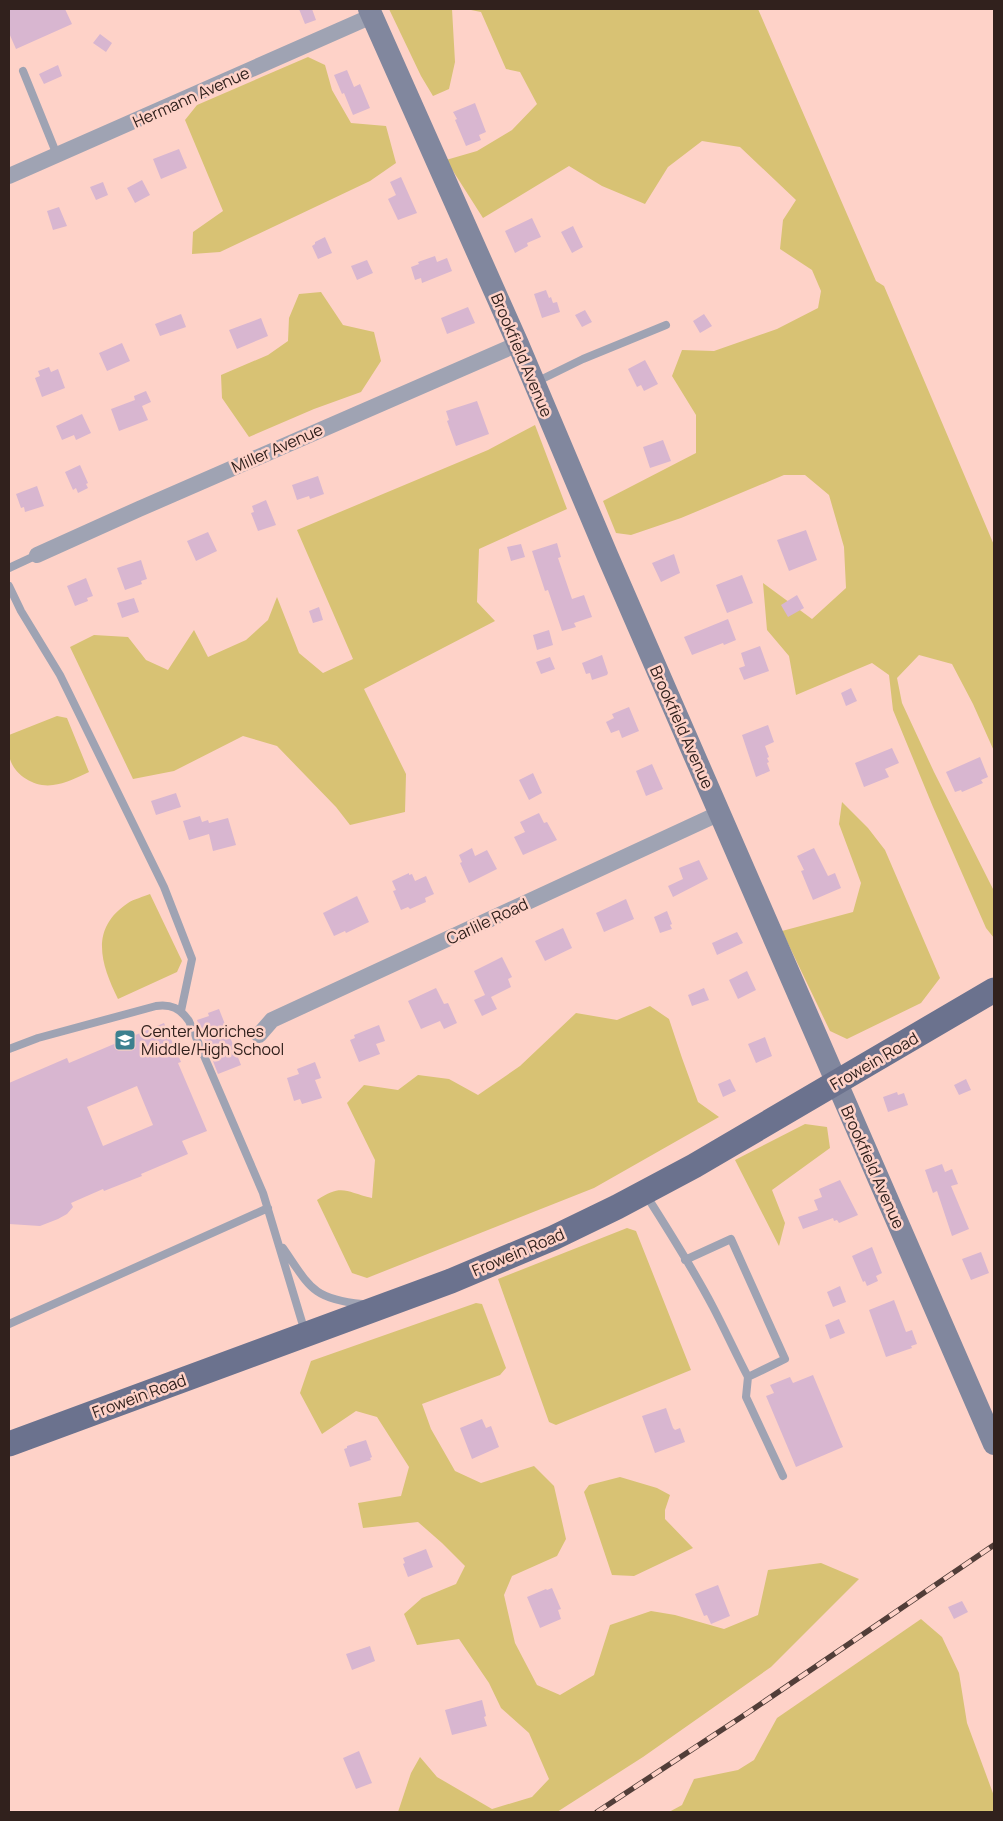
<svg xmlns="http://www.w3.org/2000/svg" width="1003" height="1821" viewBox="0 0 1003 1821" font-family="Manrope,sans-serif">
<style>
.green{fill:#d8c274}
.building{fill:#d8b6d0;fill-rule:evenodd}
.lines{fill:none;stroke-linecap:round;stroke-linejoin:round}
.lane{stroke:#9fa3b3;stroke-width:8}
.street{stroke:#9fa3b3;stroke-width:16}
.secondary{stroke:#81879e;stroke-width:22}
.primary{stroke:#6b728e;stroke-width:25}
.rail-casing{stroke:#523e39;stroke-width:5.5}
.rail{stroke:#fed2c8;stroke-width:4;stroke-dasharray:11;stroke-linecap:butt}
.labels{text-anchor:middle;stroke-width:5;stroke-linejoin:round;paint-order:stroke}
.street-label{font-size:16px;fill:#31211d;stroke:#fed2c8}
.poi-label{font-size:16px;fill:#31211d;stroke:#fed2c8;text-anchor:start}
</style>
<rect width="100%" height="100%" fill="#fed2c8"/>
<path class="green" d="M389,9h63l3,53 -6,27 -16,7 -12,-20z
M466,9h292l118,272 8,5 110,259v206l-21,-47 -21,-40 -33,-9 -22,23 5,25 32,69 60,119v47l-8,-10 -53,-121 -40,-97 -4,-35 -17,-12 -76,32 -7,-39 -22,-26 -4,-47 49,36 34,-31 -2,-41 -15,-52 -24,-20h-21l-103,43 -50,17 -15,-2 -13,-32 93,-48v-38l-24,-39 10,-26 32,1 63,-22 41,-21 3,-17 -9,-21 -32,-21 3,-29 13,-20 -56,-53 -38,-6 -34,26 -23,37 -43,-18 -33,-20 -86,52 -37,-58 31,-9 35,-21 25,-26 -17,-32 -14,-3 -25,-57z
M308,57l17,8 7,25 19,33 35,3 10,37 -26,18 -150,71 -28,2 1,-22 30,-21 -38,-91 12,-15z
M321,292l22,33 31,7 7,29 -20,31 -47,17 -65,28 -27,-39 -1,-23 47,-20 20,-14 1,-23 10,-24z
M535,425l32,84 -88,40 -2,53 18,19 -131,68 42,85 -1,38 -55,13 -14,-18 -59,-61 -34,-10 -69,35 -41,8 -63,-132 24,-12 34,2 18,23 22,10 26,-40 14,27 38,-17 22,-20 9,-23 22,56 24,20 30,-14 -56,-129 191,-80z
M57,716l10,2 22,54c-11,5 -24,12 -36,13 -19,3 -41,-11 -44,-30 -1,-6 0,-14 0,-20z
M842,802l26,26 17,22 55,128 -19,25 -74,36 -17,-8 -48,-100 71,-19 8,-29 -22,-59z
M150,894l32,67 -5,11 -59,27c-17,-35 -29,-70 10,-96 6,-4 15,-6 22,-9z
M650,1006l19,13 13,39 16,44 21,15 -125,71 -227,90 -15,-5 -35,-73c25,-17 29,-8 55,-2l3,-38 -28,-57 17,-18 34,5 20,-15 31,4 29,16 42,-29 56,-53 41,7z
M805,1124l22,3 3,21 -58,42 13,33 -6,23 -44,-86z
M627,1228l9,3 55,139 -135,55 -7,-3 -51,-143z
M476,1303l6,1 24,64 -6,7 -78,29 9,25 24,42 26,12 53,-17 20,20 12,53 -9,17 -45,20 -8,19 11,48 22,42 23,10 34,-20 16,-50 41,-14 24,4 49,14 34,-14 10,-45 53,-7 38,16 -88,88 -128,90 -86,55h-159l13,-39 9,-16 17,20 55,32 40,-12 17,-18 -20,-46 -28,-25 -12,-25 -30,-44 -42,6 -13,-31 18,-16 34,-14 9,-18 -23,-23 -24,-21 -55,6 -5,-25 43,-7 8,-29 -32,-50 -21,-6 -34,23 -22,-41 11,-32z
M620,1477l37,11 13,7 -5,15v9l28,29 -59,28 -22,-1 -28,-83 5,-7z
M921,1619l21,18 17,36 8,50 27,73v16h-325l13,-7 12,-26 44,-9 16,-10 23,-42z"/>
<path class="building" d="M9,9h56l7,15 -56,25 -7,-16z
M299,9h13l4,11 -11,4z
M100,34l12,9 -6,9 -13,-9z
M58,65l4,11 -18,8 -5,-10z
M347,70l7,17 6,-3 10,24 -17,7 -9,-22 -2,1 -8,-19z
M475,103l11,29 -7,3 2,5 -15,6 -11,-26 2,-1 -4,-7z
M179,149l8,19 -26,11 -8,-20z
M401,177l16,36 -19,7 -10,-21 8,-4 -6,-13z
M142,180l8,15 -15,8 -8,-15z
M103,182l5,13 -12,5 -6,-13z
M59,207l8,19 -14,4 -6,-19z
M532,218l9,19 -14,6 1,3 -13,7 -10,-22z
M573,226l10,21 -11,6 -11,-21z
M325,237l7,16 -14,6 -6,-13 3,-2v-2z
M435,256l2,6 10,-4 5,13 -30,12 -1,-5 -6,2 -4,-13 8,-3 -1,-2z
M367,260l6,13 -16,7 -6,-14z
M546,290l3,8 2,-1 2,6 4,-1 3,10 -18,6 -8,-24z
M468,307l7,16 -28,11 -6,-16z
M585,310l7,12 -10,5 -7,-12z
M181,314l5,13 -26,9 -5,-12z
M704,314l8,12 -12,7 -7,-12z
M261,318l7,18 -31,13 -8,-19z
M122,343l8,18 -23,10 -8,-18z
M645,360l13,24 -14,7 -3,-6 -4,2 -9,-18z
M49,367l2,5 7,-3 7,19 -23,9 -7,-19 5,-2 -2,-5z
M146,391l5,11 -9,4 6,14 -29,11 -8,-22 24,-9 -1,-4z
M477,401l12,33 -33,12 -9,-25 2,-1 -3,-9z
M82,414l9,19 -15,7 -2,-5 -12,5 -6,-14z
M663,440l8,21 -21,7 -7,-21z
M80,465l8,18 -2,1 2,4 -10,5 -2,-5 -3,2 -8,-18z
M318,476l6,18 -14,5 -1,-3 -12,4 -5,-15z
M37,486l7,20 -19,6 -1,-5 -3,1 -5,-14z
M266,500l10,25 -18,6 -7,-18 3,-1 -2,-6z
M806,530l11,30 -28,11 -12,-31z
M208,532l9,19 -21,10 -9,-20z
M557,543l4,14 -3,1 14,41 12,-4 8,22 -18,6 2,4 -14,4 -14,-41 -3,1 -13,-40z
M521,544l4,13 -14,4 -4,-14z
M674,554l6,19 -19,9 -9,-19z
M141,560l6,19 -6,2 1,3 -17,6 -8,-22z
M742,575l11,28 -26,10 -11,-28z
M86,578l7,18 -6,2 1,3 -13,5 -8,-20z
M797,595l7,13 -16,9 -7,-12z
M134,598l5,14 -17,6 -5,-15z
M319,607l4,13 -10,3 -4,-12z
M728,619l8,21 -12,5 -1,-2 -31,12 -8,-18z
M549,630l4,15 -16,5 -4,-15z
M760,646l9,25 -25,9 -5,-12 6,-2 -4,-13z
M602,655l6,18 -1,2 -15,5 -2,-7 -4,1 -4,-11z
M550,657l5,12 -14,5 -5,-12z
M851,688l6,13 -11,5 -5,-13z
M629,707l10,24 -17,7 -3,-8 -8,3 -5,-11 8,-4 -2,-4z
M768,725l6,17 -9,4 4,11 -2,1 2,4 -2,1 3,8 -14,6 -14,-42z
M892,748l7,15 -14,6 4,8 -25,10 -9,-24z
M980,757l8,20 -7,3 2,3 -21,9 -1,-2 -6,2 -9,-20z
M652,764l11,25 -17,7 -10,-25z
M533,773l9,20 -13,7 -10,-20z
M176,793l5,14 -25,8 -5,-14z
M539,813l5,10 3,-1 10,18 -34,15 -9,-18 11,-5 -5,-10z
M200,816l2,6 6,-2 1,3 19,-5 8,27 -23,6 -4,-17 -20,6 -6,-19z
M472,848l3,8 12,-6 10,19 -28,14 -9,-20 2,-1 -3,-7z
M814,848l14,28 7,-3 6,15 -28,12 -12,-29 3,-1 -7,-14z
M699,860l9,19 -35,18 -5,-11 15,-7 -4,-11z
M409,873v2l3,-1 3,7 11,-5 8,18 -9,4 1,4 -16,7 -2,-2 -7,3 -8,-19 3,-1 -4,-9z
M357,896l12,26 -23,11 -1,-2 -11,5 -11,-23z
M626,899l8,20 -30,13 -8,-19z
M667,911l5,13 -2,1 2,4 -12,4 -6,-16z
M563,928l9,20 -27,13 -10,-20z
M737,932l6,11 -26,12 -5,-12z
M502,957l10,20 -4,2 3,8 -20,10 6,12 -15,7 -8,-16 11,-5 -11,-24z
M747,971l9,19 -18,9 -9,-19z
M436,988l8,16 4,-1 9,20 -13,6 -4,-8 -19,8 -13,-28z
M704,988l5,12 -17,6 -4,-11z
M219,1009l22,56 -23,9 -21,-54 12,-4 -1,-3z
M164,1023l17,39 -3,1 29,68 -25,10 6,13 -47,20 1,2 -38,15 -1,-2 -32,14 2,4 -6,7 -9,5 -18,7 -31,-2v-141l58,-25 2,5zM137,1086l16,39 -50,21 -16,-39z
M379,1025l6,16 -9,3 4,10 -21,8 -9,-22 5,-2 -1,-3z
M765,1037l7,19 -16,7 -8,-19z
M315,1062l6,16 -6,2 7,18 -20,6 -2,-5 -6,2 -7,-23 12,-4 -2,-5z
M730,1079l6,12 -13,6 -5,-13z
M966,1079l5,11 -12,5 -5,-10z
M897,1092l1,3 6,-2 4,12 -20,7 -5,-15z
M942,1164l3,8 7,-3 6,15 -7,2 18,43 -17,7 -15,-45 -4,2 -8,-23z
M840,1180l18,35 -19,8 -2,-3 -3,1 -1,-3 -30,11 -5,-12 20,-7 -4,-10 8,-3 -3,-8z
M872,1247l10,26 -6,3 2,5 -11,5 -2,-5 -2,1 -11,-26z
M981,1252l8,21 -18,7 -9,-21z
M840,1286l6,16 -13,5 -6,-15z
M894,1300l12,32 6,-2 5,14 -6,2 1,2 -26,9 -17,-47z
M839,1319l6,14 -15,6 -5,-14z
M813,1375l30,72 -47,20 -30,-71 8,-3 -4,-8 20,-8 3,6z
M666,1408l7,20 2,2 5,-2 5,14 -30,11 -13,-37z
M482,1419l4,9 5,-2 8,21 -27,12 -12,-31z
M366,1440l6,17 -2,1 1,2 -21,7 -6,-18 3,-1v-2z
M426,1549l7,18 -25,10 -5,-13 2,-1 -2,-5z
M718,1585l12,31 -19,8 -4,-9 -3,1 -9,-22z
M552,1588l9,21 -3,1 3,9 -21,9 -13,-31 19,-8 1,1z
M962,1601l6,11 -14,7 -6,-12z
M370,1646l5,15 -23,9 -6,-16z
M482,1700l4,16 -2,1 3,9 -35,9 -7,-25z
M359,1751l13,32 -16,6 -13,-31z"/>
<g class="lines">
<path class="lane" d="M23,71l34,84
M536,382l47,-23 83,-34
M9,568l28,-13
M9,586l12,25 39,64 104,212 28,72 -11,52
M9,1049l29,-11 118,-32c15,-2 24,2 33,15l74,172 42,139
M646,1195c23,36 47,74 67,112 12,23 23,47 35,70l37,-18 -54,-120 -46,21
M283,1248c27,39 29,51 79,56
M9,1324l259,-116
M748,1377l-2,20 37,79"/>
<path class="street" d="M9,176l363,-160
M37,555l102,-46 379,-165
M259,1035l13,-15 448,-207"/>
<path class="secondary" d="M369,9l149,335 90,213 386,887"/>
<path class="primary" d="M9,1444l442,-163 102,-43 64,-31 77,-41 300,-176"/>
<g class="rail-casing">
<path id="rail" d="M597,1812l152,-100 245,-167"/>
</g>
<use href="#rail" class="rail"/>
</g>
<defs>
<g id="school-square" transform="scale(1.125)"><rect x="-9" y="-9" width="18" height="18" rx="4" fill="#3c808f" stroke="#fed2c8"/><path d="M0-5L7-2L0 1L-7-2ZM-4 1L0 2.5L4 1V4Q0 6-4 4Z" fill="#fff"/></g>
</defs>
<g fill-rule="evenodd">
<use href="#school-square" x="125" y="1040"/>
</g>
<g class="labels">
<g class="street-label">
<text transform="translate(191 97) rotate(-24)" y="6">Hermann Avenue</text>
<text transform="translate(522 355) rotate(67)" y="6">Brookfield Avenue</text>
<text transform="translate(277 448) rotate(-24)" y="6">Miller Avenue</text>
<text transform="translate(682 727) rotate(66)" y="6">Brookfield Avenue</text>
<text transform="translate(487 921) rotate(-25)" y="6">Carlile Road</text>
<text transform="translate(874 1061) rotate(-30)" y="6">Frowein Road</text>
<text transform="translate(873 1167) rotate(66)" y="6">Brookfield Avenue</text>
<text transform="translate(518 1252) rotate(-23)" y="6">Frowein Road</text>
<text transform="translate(139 1396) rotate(-20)" y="6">Frowein Road</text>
</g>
<g class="poi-label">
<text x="141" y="1037">Center Moriches<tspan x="141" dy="18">Middle/High School</tspan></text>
</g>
</g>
<rect width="1003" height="1821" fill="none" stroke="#31211d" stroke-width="20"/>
</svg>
